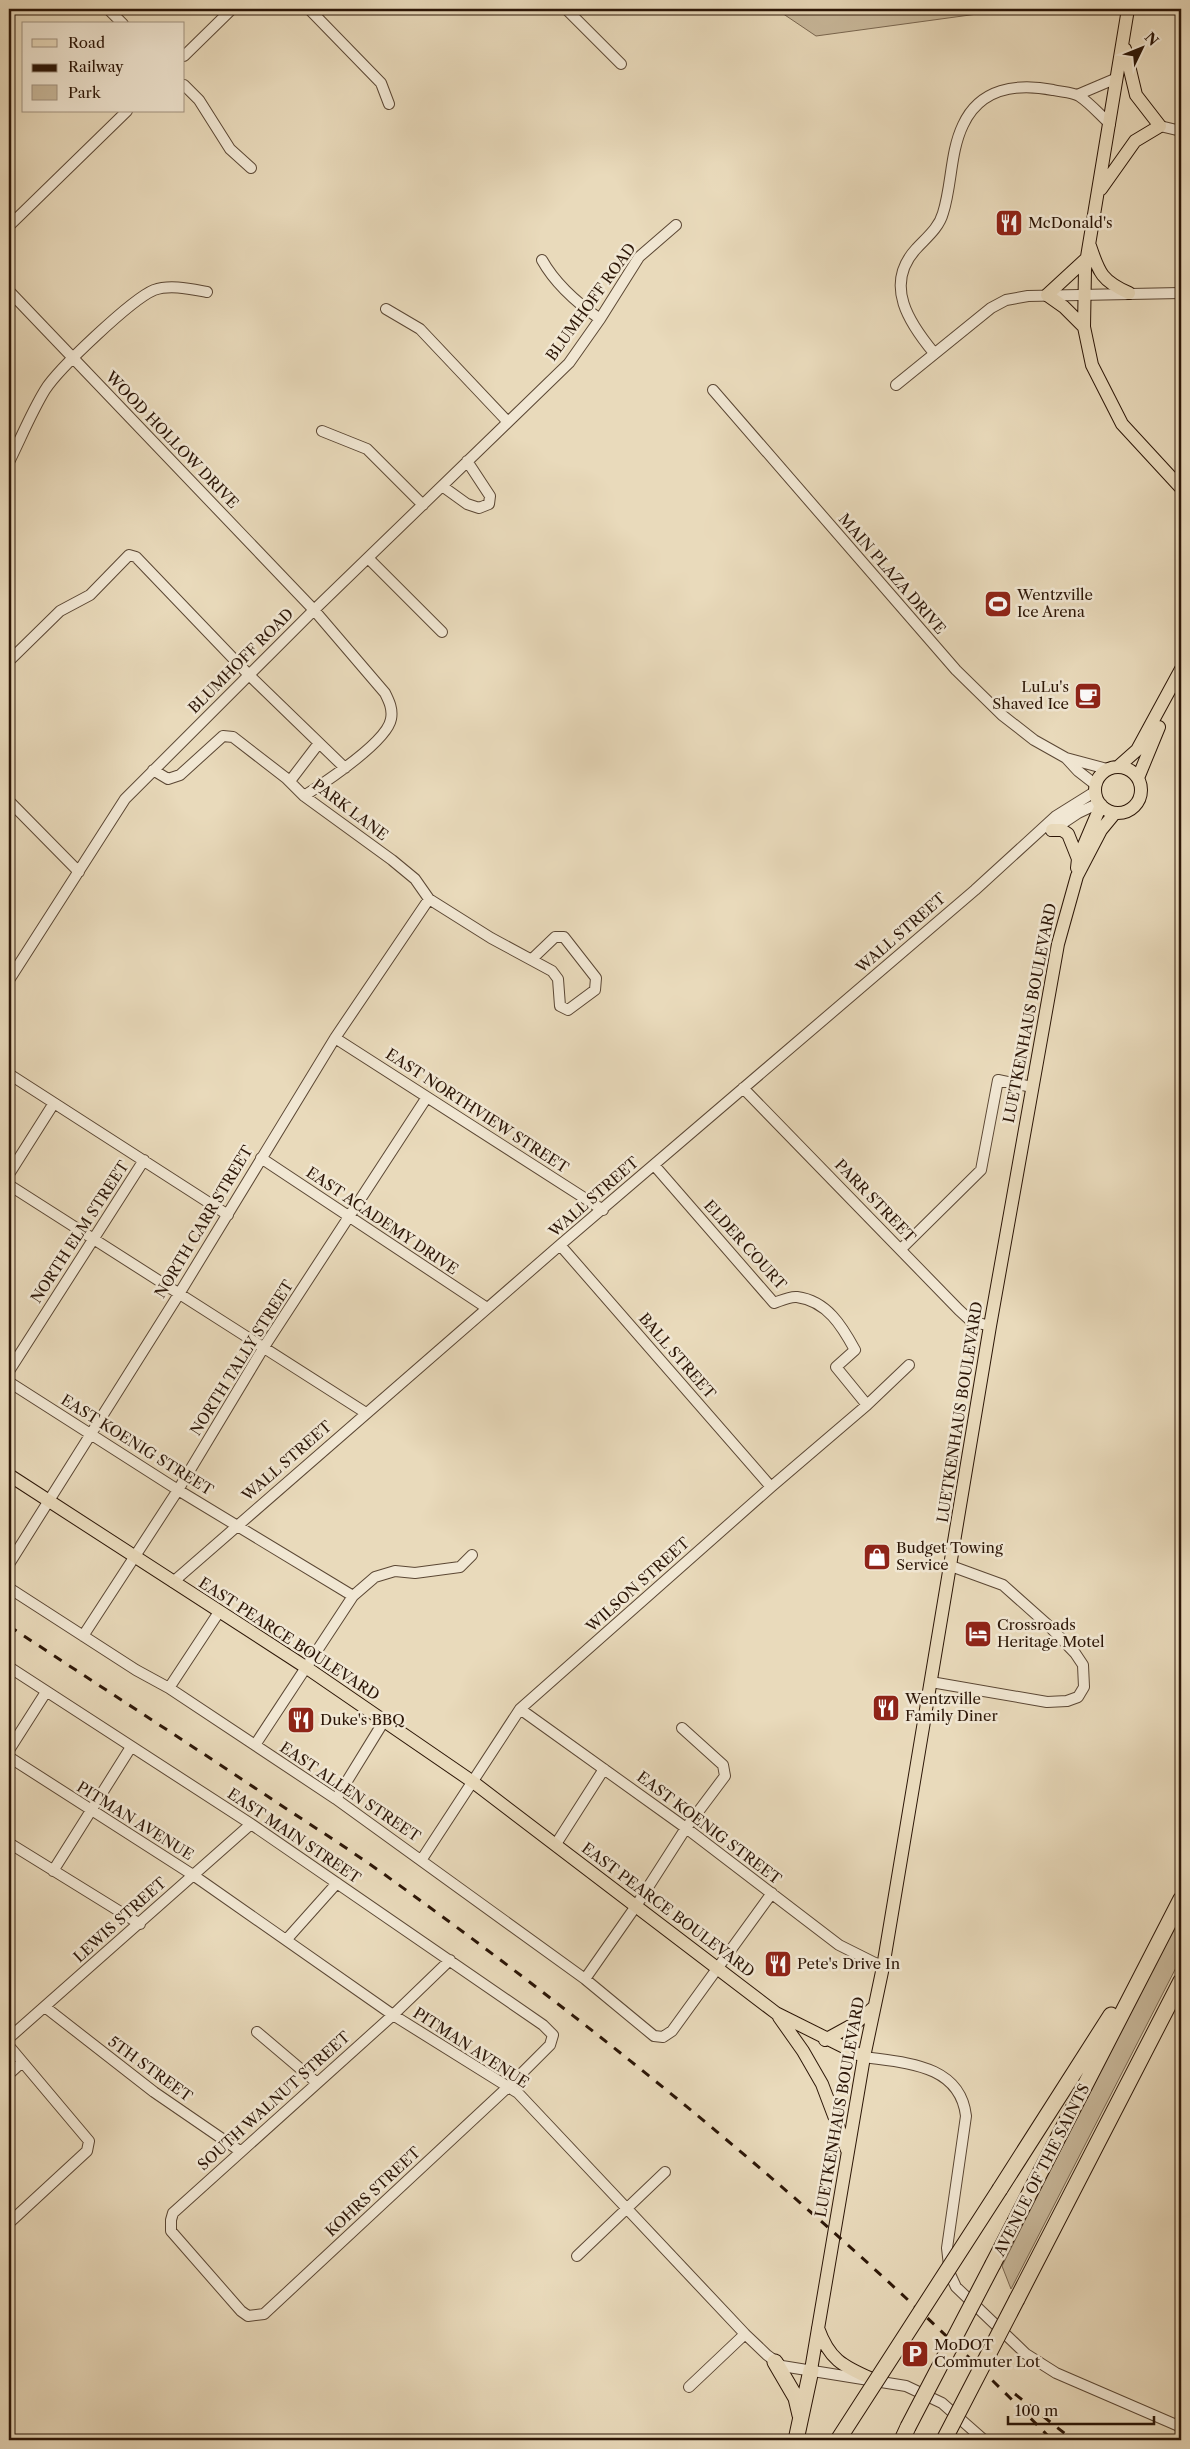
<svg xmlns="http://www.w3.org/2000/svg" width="1190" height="2449" viewBox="0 0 1190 2449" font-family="'Libre Caslon Text',serif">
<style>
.green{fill:#c9b99c;stroke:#7a6852}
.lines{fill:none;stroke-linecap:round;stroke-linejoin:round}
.minor-casing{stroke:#5b4734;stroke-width:12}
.major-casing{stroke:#2c1607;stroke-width:14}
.highway-casing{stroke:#2c1607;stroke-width:17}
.minor{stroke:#f1e7d3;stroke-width:10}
.major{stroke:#e9dabb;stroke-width:12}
.highway{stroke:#e9dabb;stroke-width:15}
.rail{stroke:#2c1607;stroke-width:3;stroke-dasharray:9 9;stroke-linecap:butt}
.highway-bridge-casing{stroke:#2c1607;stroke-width:17;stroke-linecap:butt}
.highway-bridge{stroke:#e9dabb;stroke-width:15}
.labels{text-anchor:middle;stroke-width:5;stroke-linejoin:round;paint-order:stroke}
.poi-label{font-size:15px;fill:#2c1607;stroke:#f1e7d3;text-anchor:start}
.street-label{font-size:15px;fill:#2c1607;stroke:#f1e7d3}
</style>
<rect width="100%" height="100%" fill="#e9dabb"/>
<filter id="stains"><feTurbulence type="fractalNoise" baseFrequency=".004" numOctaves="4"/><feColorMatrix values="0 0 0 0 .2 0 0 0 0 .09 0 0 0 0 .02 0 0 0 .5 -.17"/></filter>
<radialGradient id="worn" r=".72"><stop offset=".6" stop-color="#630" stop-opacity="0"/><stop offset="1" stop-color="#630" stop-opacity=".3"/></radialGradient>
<path class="green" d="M776,9h238l-198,27z
M1181,1912v46l-170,331 -9,-23z"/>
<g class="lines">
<g class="minor-casing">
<path id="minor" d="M108,9l15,15
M309,9l72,74 8,21
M566,9l55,55
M184,56l48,-47
M184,85l15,15 31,49 21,19
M1077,95l40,-17
M1160,126l21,5
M9,226l118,-115
M542,260c14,25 35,43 58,59
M9,291l305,319 71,83c4,8 8,16 6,26 -4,23 -67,64 -87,77
M386,309l34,20 87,92
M934,353c-24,-29 -51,-68 -18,-104 10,-11 23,-21 27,-36 9,-28 7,-61 20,-88 17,-37 54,-42 90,-35 8,2 19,2 26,6 11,7 21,19 31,28
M896,385l95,-77 15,-8 22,-4 153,-3
M713,390l243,280 46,45 32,25 32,18 41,11
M322,431l45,18 56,56
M9,462c12,-24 22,-49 36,-72 13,-21 87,-91 109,-100 16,-6 37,-1 53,2
M442,486l25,18 12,4 10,-4 1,-8 -23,-35
M368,558l74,74
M9,661l51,-50 30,-16 39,-40 7,2 114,119 95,92
M1066,758l12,13 18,14
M153,770l15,9 12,-4 43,-39 10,1 53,41 18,18 88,64 23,19 14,20 62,39 61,33 6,8 2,27 8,4 27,-20 1,-12 -32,-41h-9l-23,22
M290,781l29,-38
M9,801l70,71
M1051,831l27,-18 21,-10
M9,980l116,-181 189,-189 255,-247 31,-44 39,-62 37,-32
M335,1038l268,172
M9,1074l219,141
M743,1088l216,222 12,11 19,5
M261,1158l226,150
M654,1165l120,138c6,-2 16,-7 23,-6 30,4 45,29 58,53l-19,17 31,38
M9,1174l45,-71
M9,1185l357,228
M560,1245l211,242
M901,1249l80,-79 17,-90 34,7
M9,1371l135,-211
M9,1382l169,108 175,106
M9,1564l170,-270 156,-256 94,-139
M173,1582l387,-337 415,-355 81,-74 40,-25
M9,1588l127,82 33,18 167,111 249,180 69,57 9,1 9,-6 100,-138
M83,1636l95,-146 86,-143 163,-250
M9,1667l242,157 292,201 10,10 -3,10 -42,42 -244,227 -16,2 -7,-5 -70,-80v-11l2,-7 220,-198 57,-55
M931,1682l116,20 20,-1 11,-4 6,-10 -1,-22 -8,-12 -26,-27 -46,-41 -52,-19
M169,1688l50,-76
M520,1709l166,119 153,117 44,22
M255,1745l98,-149 22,-19 20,-6 20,2 45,-6 12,-12
M9,1750l37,-58
M9,1757l184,118 200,140 125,78 227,241 22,21 15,11 124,20 36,17 42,37
M336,1799l48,-78
M9,1843l131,81
M556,1844l48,-75
M422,1859l98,-150 251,-222 96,-82 42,-40
M53,1871l78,-124
M287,1939l50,-56
M585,1979l51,-73 50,-78 39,-52 -2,-11 -41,-37
M45,2007l109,85 86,59
M257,2032l59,50
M9,2038l242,-214
M9,2046l80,95 -2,10 -78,72
M864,2057c41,6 96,7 102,59l-19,132 3,26 6,13 70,67 30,19 125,54
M9,2074l13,-12
M577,2256l88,-84
M689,2387l56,-53"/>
</g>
<g class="major-casing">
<path id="major" d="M1128,9l-43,260 -1,58 8,38 30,59 59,64
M1101,189l34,-48 25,-15 -24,-31 -11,-46
M1090,246c9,27 12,35 39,47
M1084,327l-20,-20 -17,-12 40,-37
M1119,766l18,-16 44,-81
M1095 790a23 23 0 1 1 46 0a23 23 0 1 1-46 0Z
M1138,778l21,-51
M1052,830h10l6,4 10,25
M1077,868l1,-9 23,-54
M9,1475l298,193 166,114 303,231 88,44
M779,2017l24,34 19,33 25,66
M825,2040l31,-17 17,-15
M818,2328c11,31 24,38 54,51
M811,2370l53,-313 19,-90 107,-641 68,-382 19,-68 24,-46 14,-17"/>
</g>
<g class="highway-casing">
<path id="highway" d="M1000,2189l111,-174
M993,2264l188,-365
M1017,2299l164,-318
M775,2362l21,36 4,17
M796,2440l15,-70
M902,2440l6,-13"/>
</g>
<use href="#minor" class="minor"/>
<use href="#major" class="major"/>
<use href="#highway" class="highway"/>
<path class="rail" d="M9,1626c89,59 179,117 267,176 35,23 71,46 105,70 238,171 466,359 671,568
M1015,2394l58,46"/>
<g class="highway-bridge-casing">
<path id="highway-bridge" d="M908,2427l85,-163
M838,2440l162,-251
M944,2440l73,-141"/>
</g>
<use href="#highway-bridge" class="highway-bridge"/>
</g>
<defs>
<g id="restaurant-square" transform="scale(1.4375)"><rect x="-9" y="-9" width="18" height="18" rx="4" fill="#8f2418" stroke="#f1e7d3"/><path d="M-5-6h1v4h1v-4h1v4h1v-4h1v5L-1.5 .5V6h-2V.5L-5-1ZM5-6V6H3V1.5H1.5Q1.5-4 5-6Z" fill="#fff"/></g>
<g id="stadium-square" transform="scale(1.4375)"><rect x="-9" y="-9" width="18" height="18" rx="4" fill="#8f2418" stroke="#f1e7d3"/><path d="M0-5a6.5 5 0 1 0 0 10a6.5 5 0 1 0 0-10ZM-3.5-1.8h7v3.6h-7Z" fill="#fff"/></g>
<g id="cafe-square" transform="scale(1.4375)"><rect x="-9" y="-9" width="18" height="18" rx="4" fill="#8f2418" stroke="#f1e7d3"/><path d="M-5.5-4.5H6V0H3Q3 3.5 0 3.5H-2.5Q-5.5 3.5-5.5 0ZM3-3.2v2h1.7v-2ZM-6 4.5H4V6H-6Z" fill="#fff"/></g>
<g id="shop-square" transform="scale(1.4375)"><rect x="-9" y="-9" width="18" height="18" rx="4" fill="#8f2418" stroke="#f1e7d3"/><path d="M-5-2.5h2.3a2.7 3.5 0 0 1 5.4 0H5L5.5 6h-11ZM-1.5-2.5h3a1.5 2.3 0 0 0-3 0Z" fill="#fff"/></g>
<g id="hotel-square" transform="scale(1.4375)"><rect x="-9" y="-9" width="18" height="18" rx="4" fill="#8f2418" stroke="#f1e7d3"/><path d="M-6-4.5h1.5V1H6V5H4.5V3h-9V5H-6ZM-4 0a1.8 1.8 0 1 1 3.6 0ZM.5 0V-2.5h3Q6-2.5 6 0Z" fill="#fff"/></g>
<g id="parking-square" transform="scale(1.4375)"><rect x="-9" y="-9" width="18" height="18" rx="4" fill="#8f2418" stroke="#f1e7d3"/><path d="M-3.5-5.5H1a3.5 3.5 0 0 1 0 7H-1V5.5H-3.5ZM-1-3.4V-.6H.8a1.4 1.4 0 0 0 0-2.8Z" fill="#fff"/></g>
</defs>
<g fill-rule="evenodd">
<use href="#restaurant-square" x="1009" y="223"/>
<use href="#stadium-square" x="998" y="604"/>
<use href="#cafe-square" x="1088" y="696"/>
<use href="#shop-square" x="877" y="1557"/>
<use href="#hotel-square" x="978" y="1634"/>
<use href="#restaurant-square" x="886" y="1708"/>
<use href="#restaurant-square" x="301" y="1720"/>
<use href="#restaurant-square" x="778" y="1964"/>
<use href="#parking-square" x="915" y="2354"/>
</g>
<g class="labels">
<g class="poi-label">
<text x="1028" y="228">McDonald's</text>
<text x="1017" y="600">Wentzville<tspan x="1017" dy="17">Ice Arena</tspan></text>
<text x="1069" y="692" text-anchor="end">LuLu's<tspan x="1069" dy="17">Shaved Ice</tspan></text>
<text x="896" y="1553">Budget Towing<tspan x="896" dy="17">Service</tspan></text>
<text x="997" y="1630">Crossroads<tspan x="997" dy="17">Heritage Motel</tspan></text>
<text x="905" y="1704">Wentzville<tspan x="905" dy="17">Family Diner</tspan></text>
<text x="320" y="1725">Duke's BBQ</text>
<text x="797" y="1969">Pete's Drive In</text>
<text x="934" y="2350">MoDOT<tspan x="934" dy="17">Commuter Lot</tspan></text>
</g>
<g class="street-label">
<text transform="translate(591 302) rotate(-54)" y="5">BLUMHOFF ROAD</text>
<text transform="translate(172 440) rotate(46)" y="5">WOOD HOLLOW DRIVE</text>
<text transform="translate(892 574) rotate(49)" y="5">MAIN PLAZA DRIVE</text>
<text transform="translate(241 661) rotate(-45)" y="5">BLUMHOFF ROAD</text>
<text transform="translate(350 810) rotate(37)" y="5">PARK LANE</text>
<text transform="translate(901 933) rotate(-41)" y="5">WALL STREET</text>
<text transform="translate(1030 1013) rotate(-79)" y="5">LUETKENHAUS BOULEVARD</text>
<text transform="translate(477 1111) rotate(33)" y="5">EAST NORTHVIEW STREET</text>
<text transform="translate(594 1197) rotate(-41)" y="5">WALL STREET</text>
<text transform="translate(875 1201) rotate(46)" y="5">PARR STREET</text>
<text transform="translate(382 1221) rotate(34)" y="5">EAST ACADEMY DRIVE</text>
<text transform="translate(204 1222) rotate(-59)" y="5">NORTH CARR STREET</text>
<text transform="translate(80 1232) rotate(-57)" y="5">NORTH ELM STREET</text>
<text transform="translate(745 1245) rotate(48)" y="5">ELDER COURT</text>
<text transform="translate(677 1356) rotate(49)" y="5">BALL STREET</text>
<text transform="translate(242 1358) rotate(-58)" y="5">NORTH TALLY STREET</text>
<text transform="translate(960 1412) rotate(-81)" y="5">LUETKENHAUS BOULEVARD</text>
<text transform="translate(137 1445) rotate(32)" y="5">EAST KOENIG STREET</text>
<text transform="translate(287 1461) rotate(-41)" y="5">WALL STREET</text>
<text transform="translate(638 1585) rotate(-42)" y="5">WILSON STREET</text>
<text transform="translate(289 1639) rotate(33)" y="5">EAST PEARCE BOULEVARD</text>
<text transform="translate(350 1792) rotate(34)" y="5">EAST ALLEN STREET</text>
<text transform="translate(135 1821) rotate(32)" y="5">PITMAN AVENUE</text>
<text transform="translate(709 1828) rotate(37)" y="5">EAST KOENIG STREET</text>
<text transform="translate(294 1836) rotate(34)" y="5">EAST MAIN STREET</text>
<text transform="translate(668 1910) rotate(37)" y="5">EAST PEARCE BOULEVARD</text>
<text transform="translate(120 1920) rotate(-42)" y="5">LEWIS STREET</text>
<text transform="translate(471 2048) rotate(33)" y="5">PITMAN AVENUE</text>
<text transform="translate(150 2069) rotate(36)" y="5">5TH STREET</text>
<text transform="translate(274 2101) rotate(-42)" y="5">SOUTH WALNUT STREET</text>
<text transform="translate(840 2107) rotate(-80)" y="5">LUETKENHAUS BOULEVARD</text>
<text transform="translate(1042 2170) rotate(-63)" y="5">AVENUE OF THE SAINTS</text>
<text transform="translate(373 2192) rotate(-43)" y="5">KOHRS STREET</text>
</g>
</g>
<rect width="1190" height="2449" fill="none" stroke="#e9dabb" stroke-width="30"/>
<rect x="10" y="10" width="1170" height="2429" fill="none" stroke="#2c1607" stroke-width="2.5"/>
<rect x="15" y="15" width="1160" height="2419" fill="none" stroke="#2c1607"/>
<rect x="22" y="22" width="162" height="90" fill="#f1e7d3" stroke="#a29381"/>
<rect x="32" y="39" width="25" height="8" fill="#e9dabb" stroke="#a29381"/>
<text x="68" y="48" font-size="15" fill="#2c1607">Road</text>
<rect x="32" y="64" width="25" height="8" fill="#2c1607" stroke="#a29381"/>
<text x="68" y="72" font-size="15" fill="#2c1607">Railway</text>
<rect x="32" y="85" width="25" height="15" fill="#c9b99c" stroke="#a29381"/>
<text x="68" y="98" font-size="15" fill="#2c1607">Park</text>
<g transform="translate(1142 48) rotate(47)" stroke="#f1e7d3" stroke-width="4" paint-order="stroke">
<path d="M0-4L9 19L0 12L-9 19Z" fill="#2c1607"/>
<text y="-8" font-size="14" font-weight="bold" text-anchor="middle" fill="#2c1607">N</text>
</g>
<path d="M1008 2416v8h146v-8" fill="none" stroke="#2c1607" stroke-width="2.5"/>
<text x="1015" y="2416" font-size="15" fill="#2c1607" stroke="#f1e7d3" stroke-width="4" paint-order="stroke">100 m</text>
<rect width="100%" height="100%" filter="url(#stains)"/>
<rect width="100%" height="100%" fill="url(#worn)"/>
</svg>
